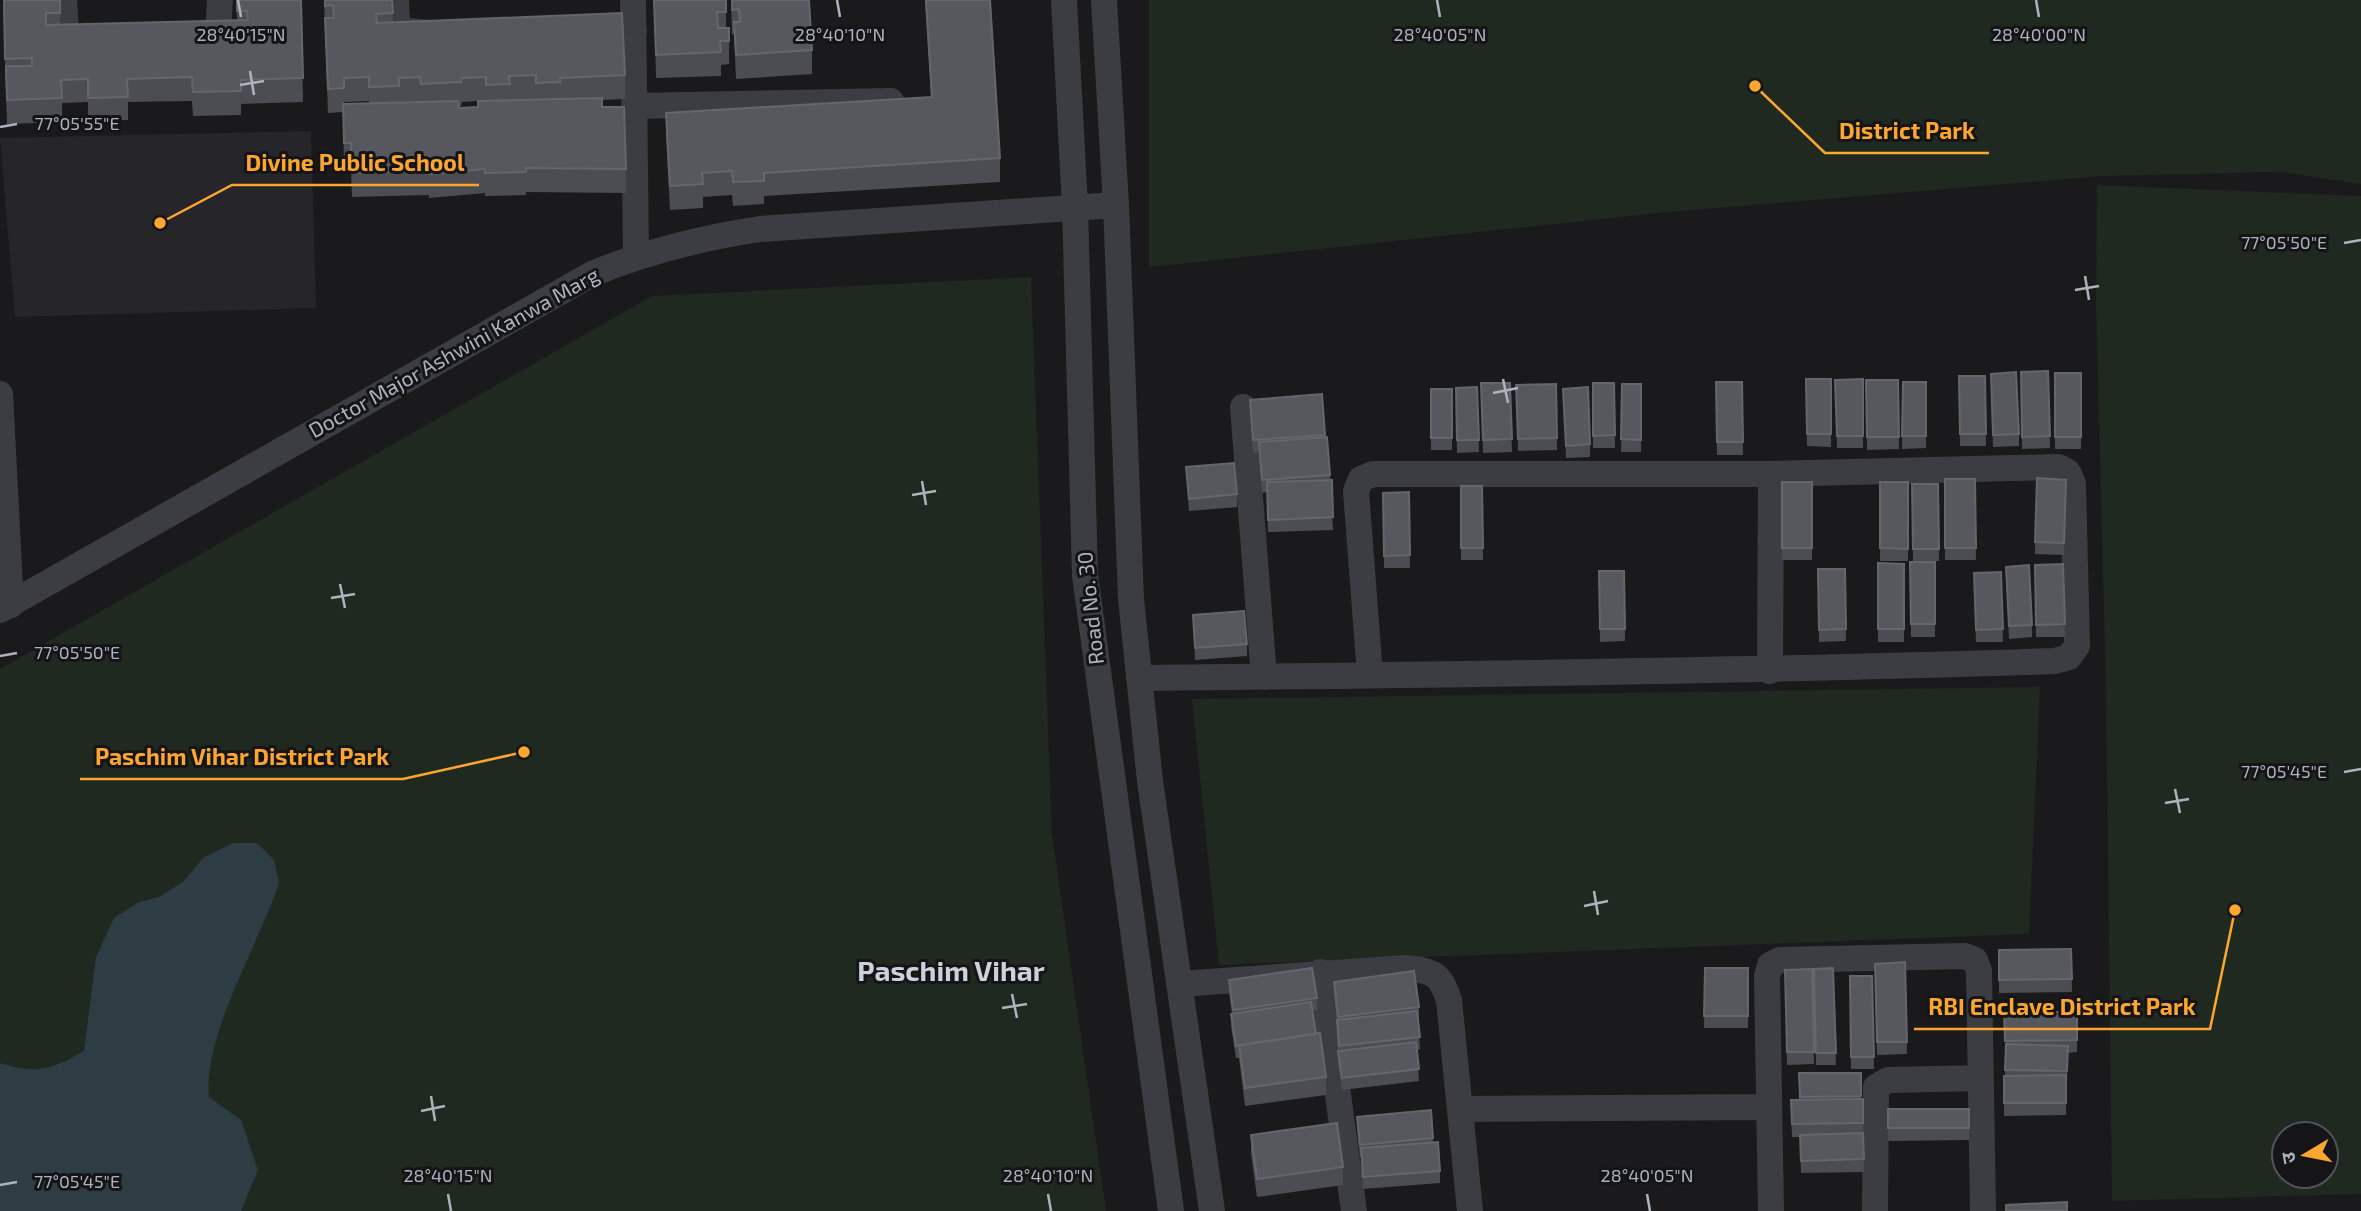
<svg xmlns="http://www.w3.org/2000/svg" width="2361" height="1211" viewBox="0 0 2361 1211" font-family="'Exo 2','Noto Sans Devanagari',sans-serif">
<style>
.built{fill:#26262a}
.green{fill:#1f2920;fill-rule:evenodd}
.water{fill:#2e3c43}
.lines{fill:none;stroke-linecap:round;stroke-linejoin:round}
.minor{stroke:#3b3d43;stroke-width:26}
.wall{fill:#4b4d52;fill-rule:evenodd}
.building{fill:#56585e;stroke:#63666d;stroke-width:2}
.ticks{fill:none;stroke:#acb3be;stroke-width:2.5}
.labels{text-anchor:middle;stroke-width:6;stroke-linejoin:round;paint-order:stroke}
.street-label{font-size:21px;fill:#acb3be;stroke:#151518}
.district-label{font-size:28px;font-weight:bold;fill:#cdd1d9;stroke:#151518}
.ticks-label{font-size:18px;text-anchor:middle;fill:#acb3be;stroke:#151518;stroke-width:6;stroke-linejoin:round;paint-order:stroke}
.leader{fill:none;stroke:#ffa630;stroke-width:2.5}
.callout-dot{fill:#ffa630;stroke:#151518;stroke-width:2.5}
.callout-label{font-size:23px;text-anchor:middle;font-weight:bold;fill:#ffa630;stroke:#151518;stroke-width:6;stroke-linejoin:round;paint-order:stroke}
</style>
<rect width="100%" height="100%" fill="#1a1a1d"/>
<path class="built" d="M311,131l5,177 -301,9 -15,-179z"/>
<path class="green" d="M1149,0h1212v184l-80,-12 -178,4 -435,36 -519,55z
M2097,185l264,11v998l-249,7 -6,-514 -10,-383zM2284,1134h42v42h-42z
M1031,277l21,558 54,376h-1106v-542l652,-373z
M2040,687l-11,247 -810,31 -27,-266z"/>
<path class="water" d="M233,843h24l17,17 5,23c-20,62 -76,151 -70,214l32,23 17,50 -17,41h-241v-148c36,12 53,6 84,-12l12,-94 18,-39 25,-16 20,-5 25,-16 19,-23z"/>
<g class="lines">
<path class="minor" d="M64,0l2,33 7,5h20
M396,0l1,23 3,7 27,3
M633,0l3,256
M1064,0l11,207 10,368 86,636
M1104,0l12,205 15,394 19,182 62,430
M588,30h46
M198,37l20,-4 2,-33
M634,106l257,-5
M0,394l11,211
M1243,407l21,270
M0,610l592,-336c55,-23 109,-36 168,-45l356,-24
M1770,671l1,-197
M1139,678c306,-3 611,-7 916,-17l14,-4 8,-11 -4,-162 -5,-12 -9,-5 -288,7h-398l-12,5 -5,12 14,184
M1321,972l33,239
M1179,984l227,-16c27,3 34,5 43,32l21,211
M1460,1109l309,-2
M1771,1211l-4,-235 3,-11 10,-5 185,-4 10,4 4,11 4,240
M1875,1211l1,-124 12,-7 93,-2"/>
</g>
<path class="wall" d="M3,0h57v25l177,-5 -1,-20h65l2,102 -62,2v11l-48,1 -1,-15 -64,1v18l-40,1v-19l-26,1v19l-55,2z
M324,0h68l1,22 232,53v24l-23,1v7l24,62v24l-100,-1v3l-41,1v-3l-56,5v-3l-77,2 -1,-30h-7l-1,-55 -15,1zM369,101v3h-25v-2zM420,101v1l-21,1v-1zM478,101v6l-19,1v-2h2l1,-4z
M654,0h72v28h3v36l-8,1v11l-65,2z
M731,0h78l3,50v24l-76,5 -2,-45h-2z
M925,0h65l10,158v24l-236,14v8l-31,2 -1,-11 -29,2v11l-33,2 -4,-73v-24l265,-16z
M2048,371l2,77 -28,1 -1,-77z
M2055,373h26v76h-26z
M1959,376h26l1,70h-26z
M1806,379h25v68l-24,-1z
M1863,379v69h-26l-2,-68z
M1866,380h32l1,69 -32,1z
M1716,382h26l1,73h-26z
M1903,382h23v66l-24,1z
M1481,383h29l2,69 -29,1z
M1593,383h21l1,65h-22z
M1556,384l1,66 -39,1 -2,-66z
M1622,384h19v68h-20z
M1991,386l28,48v12l-26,1z
M1477,387l2,65 -22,1 -1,-65z
M1431,389h21v61h-21z
M1563,389l27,55v13l-24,1z
M1322,394l3,43 5,38 3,55 -65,2 -1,-40 -5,1 -3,-41 -6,1 -3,-53z
M1186,467l51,27v13l-48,4z
M1945,479h30l1,81h-31z
M2066,480l-2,75 -29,-1v-12z
M1782,482h30v78h-30z
M1880,482h28v79h-28z
M1912,484h26l1,77h-26z
M1461,486h21l1,74h-22z
M1409,492l1,76h-26l-1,-75z
M1910,562h25v75h-24z
M1878,563l26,1v78h-26z
M2063,564l2,73h-29l-1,-72z
M2006,567l26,58v12l-23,2z
M1818,569h27l1,72 -27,1z
M1599,571h25l1,70 -25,1z
M2001,572l2,70h-27l-2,-69z
M1193,615l54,29v12l-52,4z
M2071,949l1,43 -73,1v-43z
M1905,962l2,92 -30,1 -2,-91z
M1705,968h43v60h-44z
M1833,968l3,97h-20l-2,-96z
M1812,969l2,95 -27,1 -2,-95z
M1850,976h22l2,93h-23z
M1229,980l88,18v12l-4,1 3,23 10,43v18l-81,11 -6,-48h-3l-5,-32 1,-12 -3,-22z
M1334,982l85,25v12h-1l2,30 -3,1 2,31 -77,9 -4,-27 -1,-43 -3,-26z
M2004,1012h73v40l-9,1 -1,31 -1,-1v32l-62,1v-40h1l1,-23z
M1799,1073h62v26h2l1,73 -63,1 -1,-36h-8l-1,-25 8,-12z
M1888,1109h81v31l-81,1z
M1431,1110l2,32 7,29v12l-77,6 -2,-32h-1l-3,-27v-13z
M1251,1135l92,32v18l-86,12 -6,-43z"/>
<path class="building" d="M4,0h56v13h-14v12l202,-5 -1,-9h-10v-11h64l2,78 -62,2v11l-48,1 -1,-15 -65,2 1,18 -40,1v-19l-27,1 1,18 -55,2 -1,-34h26v-8l-27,1z
M325,0h67l1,13 -17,1 1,9 245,-10 3,62 -65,3v4l-24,1v-8l-27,1 1,8 -24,1v-8l-24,1 -1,4 -40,2 -1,-7 -21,1v8l-30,1v-10l-25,1v10l-16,1 -3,-71h9l-1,-13 -8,1z
M654,0h72v12h-9l1,16h11v13h-9l1,11 -65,3z
M732,0h77l3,50 -76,5 -2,-33h6l-1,-13 -7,1z
M926,0h64l10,158 -236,15v8l-31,1 -1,-11 -30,2 1,11 -33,2 -4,-73 266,-16z
M602,98v9h22l2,62 -100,-1v4l-41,1v-4l-56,5v-3l-77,2 -1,-30h-7l-1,-39 115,-3 1,7 19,-1v-6z
M2048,371l2,65 -28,1 -1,-65z
M2016,372l3,62 -26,1 -2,-61z
M2055,373h26v64h-26z
M1959,376h26l1,58h-26z
M1806,379h25v55h-24z
M1863,379v57h-26l-2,-56z
M1866,380h32l1,57h-32z
M1716,382h26l1,60h-26z
M1903,382h23v54h-24z
M1481,383h29l2,56 -29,1z
M1593,383h21l1,52 -22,1z
M1556,384l1,54 -39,1 -2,-54z
M1622,384h19v56l-20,-1z
M1477,387l2,53h-22l-1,-52z
M1588,387l2,57 -24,2 -3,-57z
M1431,389h21v49h-21z
M1322,394l3,41 -72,5 -3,-40z
M1327,437l3,38 -68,5 -3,-38z
M1234,463l3,31 -48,5 -3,-32z
M2037,478l29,2 -2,63 -29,-1z
M1945,479h30l1,69h-31z
M1332,480l1,37 -65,3 -1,-38z
M1782,482h30v66h-30z
M1880,482h28v67l-28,-1z
M1912,484h26l1,65h-26z
M1461,486h21l1,62h-22z
M1409,492l1,63 -26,1 -1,-63z
M1910,562h25v62h-24z
M1878,563l26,1v65h-26z
M2063,564l2,60 -29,1 -1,-60z
M2029,565l3,60 -23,1 -3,-59z
M1818,569h27l1,60 -27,1z
M1599,571h25l1,58h-25z
M2001,572l2,57 -27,1 -2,-57z
M1244,611l3,33 -52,4 -2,-33z
M2071,949l1,30 -73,1v-30z
M1905,962l2,80h-30l-2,-78z
M1312,968l5,30 -84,12 -4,-30z
M1705,968h43v48h-44z
M1833,968l3,85h-20l-2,-84z
M1812,969l2,83h-27l-2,-82z
M1414,971l5,36 -81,10 -4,-35z
M1850,976h22l2,81h-23z
M1311,1002l5,32 -80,12 -5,-32z
M1417,1011l3,26 -81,9 -2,-26z
M2004,1012h73v28l-72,1z
M1320,1033l6,44 -81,11 -6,-43z
M1416,1042l3,27 -77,9 -4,-27z
M2006,1044l62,2 -1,25 -62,-1z
M1799,1073h62v23l-61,1z
M2066,1075v28h-62v-27z
M1863,1099v24l-71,1 -1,-24z
M1888,1109h81v19h-81z
M1431,1110l2,28 -73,7 -3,-28z
M1337,1123l6,44 -86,12 -6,-44z
M1863,1133l1,26 -63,2 -1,-26z
M1438,1142l2,29 -77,6 -2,-29z
M2067,1202v9h-61v-6z"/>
<path class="ticks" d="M238,0l3,17M837,0l3,17M1437,0l3,17M2036,0l3,17M250,71l4,24M240,85l24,-4M0,127l17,-3M2344,243l17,-3M2085,276l4,24M2075,290l24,-4M1503,379l5,24M1493,393l25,-5M922,481l4,24M912,495l24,-4M340,584l5,24M331,598l24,-4M0,656l17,-3M2344,772l17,-3M2175,789l5,24M2165,803l24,-4M1594,891l4,24M1584,906l24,-5M1012,994l5,24M1002,1008l25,-4M431,1096l4,25M421,1111l24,-5M0,1185l17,-3M448,1194l3,17M1048,1194l3,17M1647,1194l3,17"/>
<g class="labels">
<g class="street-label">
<text transform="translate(454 353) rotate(-29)" y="7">Doctor Major Ashwini Kanwa Marg</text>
<text transform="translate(1091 608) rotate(-96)" y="7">Road No. 30</text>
</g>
<g class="district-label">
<text x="951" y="981">Paschim Vihar</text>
</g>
</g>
<g class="ticks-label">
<text x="241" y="41">28°40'15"N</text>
<text x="840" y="41">28°40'10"N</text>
<text x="1440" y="41">28°40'05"N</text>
<text x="2039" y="41">28°40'00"N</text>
<text x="77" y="130">77°05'55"E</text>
<text x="2284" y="249">77°05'50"E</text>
<text x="77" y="659">77°05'50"E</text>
<text x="2284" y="778">77°05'45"E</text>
<text x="448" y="1182">28°40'15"N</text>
<text x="1048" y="1182">28°40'10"N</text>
<text x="1647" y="1182">28°40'05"N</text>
<text x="77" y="1188">77°05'45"E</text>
</g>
<path class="leader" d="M1755 86L1825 153H1989M160 223L232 185H479M524 752L403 779H80M2235 910L2210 1029H1914"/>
<g class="callout-dot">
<circle cx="1755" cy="86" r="7"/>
<circle cx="160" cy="223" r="7"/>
<circle cx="524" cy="752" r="7"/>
<circle cx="2235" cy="910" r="7"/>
</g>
<g class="callout-label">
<text x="1907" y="139">District Park</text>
<text x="355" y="171">Divine Public School</text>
<text x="242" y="765">Paschim Vihar District Park</text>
<text x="2062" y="1015">RBI Enclave District Park</text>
</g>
<g transform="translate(2305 1155) rotate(260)"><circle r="33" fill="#151518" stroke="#51545a" stroke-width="2"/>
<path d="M0-5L12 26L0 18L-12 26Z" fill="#ffa630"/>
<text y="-10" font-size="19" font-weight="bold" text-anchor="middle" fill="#acb3be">उ</text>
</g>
</svg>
